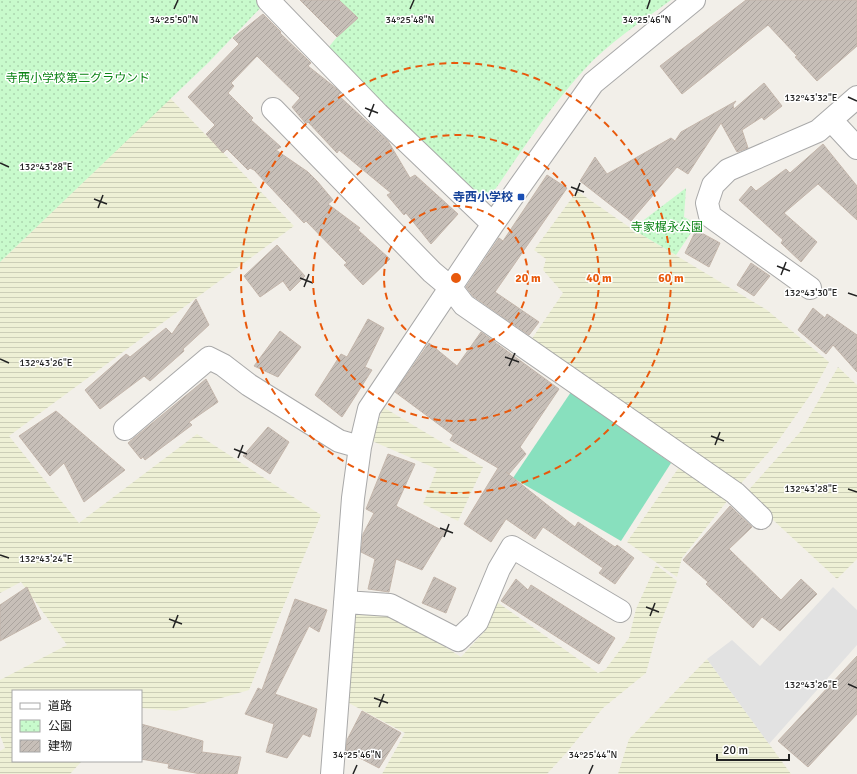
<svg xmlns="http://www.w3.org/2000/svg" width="857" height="774" viewBox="0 0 857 774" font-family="Signika,'Noto Sans JP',sans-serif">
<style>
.farmland{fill:url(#farmland-rules)}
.park{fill:url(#park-dots)}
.pitch{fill:#88e0be}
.parking{fill:#e2e2e2}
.building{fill:url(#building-hatch);stroke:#c4b6ab}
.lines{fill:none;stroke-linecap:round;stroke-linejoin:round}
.street-casing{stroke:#a9a9a9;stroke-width:24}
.street{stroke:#fff;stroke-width:22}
.ticks{fill:none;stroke:#222;stroke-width:1.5}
.ring{fill:none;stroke:#e8590c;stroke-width:2;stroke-dasharray:7 5}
.transit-dot{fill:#1a4fb4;stroke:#fff;stroke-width:1.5}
.labels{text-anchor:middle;stroke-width:3;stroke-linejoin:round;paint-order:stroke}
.park-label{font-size:12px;fill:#0c8416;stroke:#fff}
.transit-label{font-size:12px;font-weight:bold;fill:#164399;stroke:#fff;text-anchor:end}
.ticks-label{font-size:10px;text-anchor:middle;fill:#222;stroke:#fff;stroke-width:3;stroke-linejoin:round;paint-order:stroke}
.centre{fill:#e8590c;stroke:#fff;stroke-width:2}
.ring-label{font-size:12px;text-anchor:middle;font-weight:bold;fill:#e8590c;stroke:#fff;stroke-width:3;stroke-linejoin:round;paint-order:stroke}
</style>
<defs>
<pattern id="farmland-rules" width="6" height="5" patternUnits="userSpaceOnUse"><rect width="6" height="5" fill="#eef0d5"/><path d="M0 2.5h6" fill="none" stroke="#ccceb7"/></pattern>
<pattern id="park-dots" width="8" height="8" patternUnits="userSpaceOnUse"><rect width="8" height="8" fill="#c8facc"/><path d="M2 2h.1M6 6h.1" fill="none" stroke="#acd6af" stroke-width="1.8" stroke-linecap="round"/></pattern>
<pattern id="building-hatch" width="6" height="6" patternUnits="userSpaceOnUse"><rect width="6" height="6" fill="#c7bfb8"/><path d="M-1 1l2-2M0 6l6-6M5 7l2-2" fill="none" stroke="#aba49e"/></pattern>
</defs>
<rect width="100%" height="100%" fill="#f2efe9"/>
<path class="farmland" d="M170,98l124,128 -285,210 70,87 118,-89 124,81 -72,175 -73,21 -35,-3v-17h-128v70h69l-12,13h-70v-23l5,-3 -5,-13v-55l67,-35 -46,-63 -21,11v-331z
M577,191l55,38 135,81 62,52 -16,29 -37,53 -40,45 -207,-146 34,-50 -20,-23 3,-11 -12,-9z
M838,367l19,18v174l-20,20 -92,-85 56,-63z
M383,407l100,60 -25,54 -35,-17 14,-35 -65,-28z
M682,463l46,37 -46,58 -5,19 -50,-35z
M656,565l21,16 -20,51 -11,41 -43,35 -36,44 -20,22h-165l23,-41 -60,-32 7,-88 31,-1 22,9 56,36 23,-25 13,-30 101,71 7,-3 24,-32 7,-29z
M707,659l84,115h-173l11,-35z"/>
<path class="park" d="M0,0h268l-59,62 -209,200z
M339,0h332c-30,22 -63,43 -88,71 -36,39 -65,86 -96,130l-164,-147 14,-17 21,-19z
M686,188l-2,29 13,7 -21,31 -44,-26z"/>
<path class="pitch" d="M571,392l100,71 -50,78 -108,-63z"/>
<path class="parking" d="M833,587l24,23v35l-88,99 -62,-85 25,-19 28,26z"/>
<path class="building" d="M300,0h39l19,18 -21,19z
M746,0h111v46l-40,35 -22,-24 2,-1 -29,-31 -86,69 -22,-28z
M263,14l18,18 -1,1 31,30 -3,3 29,23 4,4 -3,2 50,46 22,37 5,-3 43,39 -27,30 -25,-31 -2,2 -17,-20 4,-2 -52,-43 -2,3 -29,-31 -2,2 -14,-17 8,-9 -43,-42 -26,27 3,3 -6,7 25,25 -2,2 30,27 -5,3 32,22 9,9 16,19 -5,4 32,24 -2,2 32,29 -27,26 -19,-20 3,-2 -41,-42 -2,2 -50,-53 -4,-2 -2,2 -21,-21 -4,4 -17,-19 9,-9 -27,-28 51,-53 -6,-6z
M764,83l18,23 -18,14 -2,-3 -20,13 6,18 -11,4 -16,-29 -33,51 -11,-7 -46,54 -51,-40 15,-24 12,17 64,-36 4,3 6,-9 55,-31 -3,4 1,4z
M823,144l34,42v34l-39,-36 -34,29 33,29 -16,20 -20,-19 2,-3 -44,-40 12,-14 5,5 30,-22 4,4z
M547,175l20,13 -72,104 44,30 -10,13 -56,-39 -7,-9 33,-49 4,3z
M696,230l24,13 -11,24 -24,-14z
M277,245l28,31 -15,15 -7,-10 -23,16 -16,-21z
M751,263l19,13 -16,20 -17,-11z
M196,299l13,26 -26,24 1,2 -34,30 -6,-5 -44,33 -15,-19 41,-36 4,3 36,-29 6,6z
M813,308l12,10 2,-4 30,21v37l-24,-27 -7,9 -28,-24z
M368,319l16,9 -19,39 7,3 -30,47 -27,-22 26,-41 6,3z
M280,331l21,16 -23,30 -24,-11z
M481,332l78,57 -39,58 6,7 -17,20 -3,-2 69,55 3,-5 37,25 2,-2 17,13 -19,26 -16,-11 4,-5 -60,-41 -8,12 -29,-20 -15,23 -27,-18 34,-56 -48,-28 3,-5 -58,-43 34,-49 28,23z
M206,379l12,23 -29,20 3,3 -47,35 -2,-3 -2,2 -13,-16z
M56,411l69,59 -41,32 -20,-39 -14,13 -31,-40z
M268,427l21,15 -19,32 -27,-18z
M388,454l27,10 -19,42 49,26 -23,38 -26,-11 -7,33 -21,-3 7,-30 -14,-7 2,-18 11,-21 -8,-4z
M730,506l22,21 -23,22 52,51 20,-21 16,15 -37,37 -18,-14 -9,11 -47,-44 2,-2 -25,-22z
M434,577l22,11 -10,25 -24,-10z
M516,579l12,11 3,-5 84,53 -16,26 -98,-63z
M27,587l14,32 -41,22v-36z
M295,599l32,11 -8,22 -10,-6 -34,68 42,15 -7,28 -7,-3 -16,24 -21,-6 8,-28 -29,-10 13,-26 4,2z
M857,656v58l-49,53 -30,-26z
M362,711l39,22 -22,35 -33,-17 1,-11z
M141,724l62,17 -1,11 39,5 -4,17h-36l-33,-6 1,-4 -28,-5z"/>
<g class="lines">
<g class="street-casing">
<path id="street" d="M268,0l110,114 115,110
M273,109l159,163 19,16 13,17 271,188 26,25
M831,120l26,28
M810,288l-100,-72 -3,-13 6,-18 15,-15 90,-39 39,-34
M125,429l84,-71 14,7 26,20 90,56 21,6
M345,602l45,3 68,35 19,-18 22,-53 13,-22 108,64
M332,774l21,-276 7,-51 9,-38 124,-185 100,-141 101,-83"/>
</g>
<use href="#street" class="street"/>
</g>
<path class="ticks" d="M174,9l4,-9M410,9l4,-9M647,9l3,-9M848,97l9,4M365,108l13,5M369,117l5,-13M0,163l9,4M571,187l13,5M575,196l5,-13M94,199l13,5M98,208l5,-13M777,266l13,5M781,275l5,-13M300,278l13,5M304,287l5,-13M848,293l9,3M505,357l14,5M0,359l9,4M509,366l6,-13M711,436l13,5M715,445l5,-13M234,449l13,5M238,458l5,-13M848,489l9,3M440,528l13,5M444,537l5,-13M0,555l9,3M646,607l13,5M650,616l5,-13M169,619l13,5M173,628l5,-13M848,684l9,4M374,698l14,5M379,707l5,-13M353,774l4,-9M589,774l4,-9"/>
<g class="ring">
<circle cx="456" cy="278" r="72"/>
<circle cx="456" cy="278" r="143"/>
<circle cx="456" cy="278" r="215"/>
</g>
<rect class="transit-dot" x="517" y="193" width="8" height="8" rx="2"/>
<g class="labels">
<g class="park-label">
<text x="78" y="82">寺西小学校第二グラウンド</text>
<text x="667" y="231">寺家梶永公園</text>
</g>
<g class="transit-label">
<text x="513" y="201">寺西小学校</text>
</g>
</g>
<g class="ticks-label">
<text x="410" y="23">34°25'48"N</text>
<text x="647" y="23">34°25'46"N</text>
<text x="174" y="23">34°25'50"N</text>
<text x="811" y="101">132°43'32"E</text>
<text x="46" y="170">132°43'28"E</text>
<text x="811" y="296">132°43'30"E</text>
<text x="46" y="366">132°43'26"E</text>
<text x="811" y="492">132°43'28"E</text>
<text x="46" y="562">132°43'24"E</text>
<text x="811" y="688">132°43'26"E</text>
<text x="357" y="758">34°25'46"N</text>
<text x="593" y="758">34°25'44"N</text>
</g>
<circle cx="456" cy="278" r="6" class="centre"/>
<g class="ring-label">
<text x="528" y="282">20 m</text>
<text x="599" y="282">40 m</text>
<text x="671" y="282">60 m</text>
</g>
<rect x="12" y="690" width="130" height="72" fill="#ffffff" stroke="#a7a7a7"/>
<rect x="20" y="703" width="20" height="6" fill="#ffffff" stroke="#a7a7a7"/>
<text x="48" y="710" font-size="12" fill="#222222">道路</text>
<rect x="20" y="720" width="20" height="12" fill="url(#park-dots)" stroke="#a7a7a7"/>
<text x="48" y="730" font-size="12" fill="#222222">公園</text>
<rect x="20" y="740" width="20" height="12" fill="url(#building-hatch)" stroke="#a7a7a7"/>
<text x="48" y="750" font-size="12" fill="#222222">建物</text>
<path d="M717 754v6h72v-6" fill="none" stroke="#222222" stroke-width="2"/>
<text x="723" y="754" font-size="12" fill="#222222" stroke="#ffffff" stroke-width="3" paint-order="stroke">20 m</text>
</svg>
